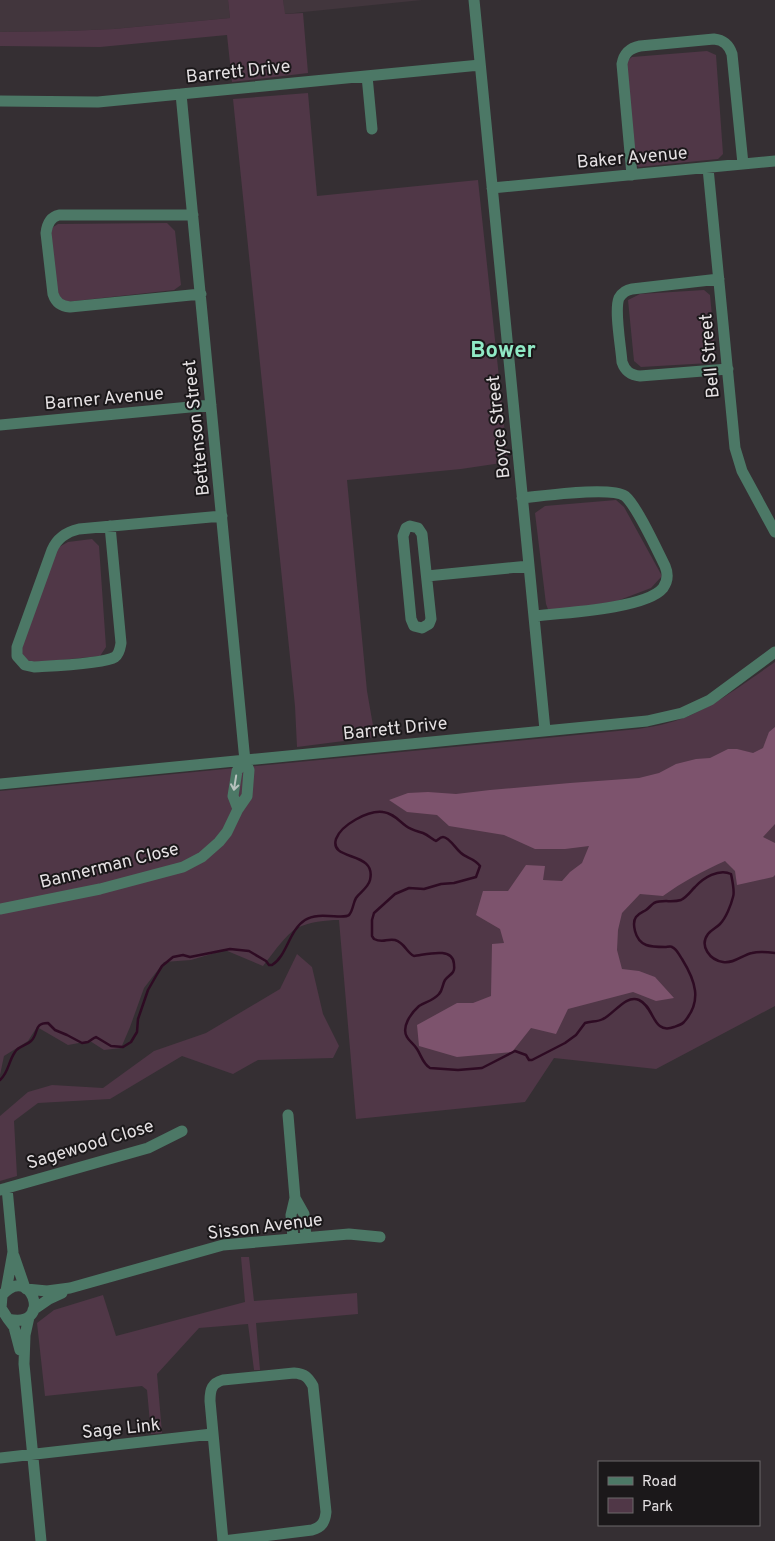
<svg xmlns="http://www.w3.org/2000/svg" width="775" height="1541" viewBox="0 0 775 1541" font-family="Overpass,sans-serif">
<style>
.built{fill:#42363d}
.green{fill:#503747}
.forest{fill:#7d536d}
.lines{fill:none;stroke-linecap:round;stroke-linejoin:round}
.stream{stroke:#2e0b23;stroke-width:2.5}
.minor{stroke:#4c7866;stroke-width:11}
.oneway{stroke:#b7c2be}
.labels{text-anchor:middle;stroke-width:4;stroke-linejoin:round;paint-order:stroke}
.street-label{font-size:18px;fill:#e5e1e3;stroke:#1b181a}
.district-label{font-size:22px;font-weight:bold;fill:#90e9c5;stroke:#1b181a}
</style>
<rect width="100%" height="100%" fill="#352f33"/>
<path class="built" d="M0,0h228l2,18 -116,11 -46,2 -68,1z
M283,0h139l-138,14z"/>
<path class="green" d="M228,0h55l2,14 18,-1 5,60 -76,9 -5,-47 -127,12 -100,-1v-14l68,-1 46,-2 116,-11z
M707,51l9,4 7,99 -5,5 -79,8 -8,-6 -9,-96 10,-8z
M308,93l9,103 161,-16 30,282 -47,7 -114,11 20,211 8,46 -78,10 -2,-41 -62,-607z
M167,223l8,8 6,54 -7,5 -108,12 -10,-6 -9,-65 11,-7z
M704,290l6,5 6,63 -6,5 -69,4 -7,-6 -6,-61 12,-6z
M616,500l8,7 38,69 -11,12 -42,16 -60,8 -3,-8 -11,-91 10,-7z
M92,539l7,7 7,101 -6,9 -69,7 -14,-12 35,-100 16,-9z
M775,662v344l-119,63 -102,-11 -29,44 -169,17 -17,-199c-13,0 -30,2 -42,8 -11,6 -26,28 -34,38l-38,-16 -34,10 -27,2 -20,26 -14,39 -9,21 -17,2 -14,-9 -22,4 -31,-18 -9,14 -24,15 -4,19v-284l638,-62c10,-2 20,-3 30,-6 38,-10 75,-39 107,-61z
M297,954l15,13 11,47 16,32 -6,12 -75,2 -25,14 -51,-18 -72,43 -72,4 -24,18 3,55 -17,5v-65l28,-24 24,-7 51,3 51,-37 52,-18 74,-44z
M241,1257h8l5,44 103,-8 1,21 -102,9 4,47h-6l-6,-46 -49,4 -42,46 5,59 -11,1 -4,-44 -5,-4 -97,10 -8,-73 17,-13 49,-15 13,41 129,-34z"/>
<path class="forest" d="M775,727v97l-12,13 12,6v32l-2,2 -36,8 -2,-14 -10,-10c-22,10 -43,21 -62,35l-23,-2 -18,19 -4,17 -1,20 5,19 17,2 16,6 19,21 -18,3 -23,-9 -65,17 -12,25 -25,-6 -19,24 -55,5 -38,-11 -2,-21 40,-22h16l18,-7 1,-52 12,-1 -4,-14 -24,-14 7,-24h25l18,-26 19,1 -2,14 19,1 8,-9 12,-9 7,-17 -24,3h-30l-31,-14 -55,-9 -12,-11 -30,-3 -18,-12 19,-7 20,-1 28,2 34,-4 80,-7 69,-5 20,-5 17,-9 20,-5 14,-1 18,-9h9l16,4 10,-5 6,-16z"/>
<g class="lines">
<path class="stream" d="M0,1080c9,-8 8,-18 15,-28 3,-6 11,-6 16,-11 8,-7 2,-18 17,-18l7,7 12,5 15,8 6,-1 6,-4 2,-1 15,9 12,1 8,-5 6,-10 1,-13 10,-29 8,-14 6,-10 11,-9 10,-2 7,2 40,-8 19,2 17,10 3,4h3c15,-9 17,-35 33,-45 13,-9 39,0 44,-5 4,-4 4,-12 7,-17 4,-6 12,-10 14,-18 7,-30 -41,-18 -34,-41 5,-14 32,-29 47,-27 10,1 16,9 23,14 5,4 11,5 17,7 5,2 9,6 13,8 2,-1 4,-4 7,-4 6,0 13,12 18,16 5,5 13,5 19,13l-4,11 -22,6 -13,1 -17,5 -15,-1 -14,6 -21,19 -2,7v16l2,3c10,5 12,-1 21,1 10,3 11,12 19,16 11,-1 39,-10 40,8 0,4 1,5 -1,8 -2,3 -6,5 -8,8 -3,5 -2,10 -6,14 -6,7 -14,8 -20,12 -8,7 -18,21 -12,31 2,4 7,7 10,12 4,6 6,15 13,19l28,2 24,-2 33,-17 11,4 3,5h3l33,-17 11,-8 9,-12c6,-2 13,-1 18,-4 11,-5 23,-25 36,-19 16,7 13,35 35,27 3,-1 7,-2 10,-5 19,-21 11,-42 -2,-63 -3,-4 -5,-10 -10,-12 -1,-1 -5,0 -7,0 -14,0 -26,0 -30,-16 -1,-4 -2,-10 1,-14 3,-4 7,-5 10,-7 3,-2 5,-5 8,-7 9,-4 18,0 27,-3 6,-3 9,-8 14,-13 8,-9 24,-19 36,-13 1,5 4,18 2,23 -2,8 -7,21 -13,27 -4,4 -9,6 -12,10 -9,12 2,26 15,28 11,2 19,-7 29,-9 7,-2 16,-1 23,0"/>
<path class="minor" d="M474,0l71,730
M367,76l5,53
M0,101l98,1 382,-37
M708,168l27,280 7,23 33,61
M632,175l-10,-111c2,-11 8,-16 18,-18l74,-7c10,1 15,6 18,15l11,110
M492,188l283,-27
M193,215h-134c-9,2 -12,9 -13,18l7,61c3,9 8,12 17,13l131,-13
M719,279l-87,10c-6,1 -10,4 -13,9 -5,12 2,49 3,64 3,9 8,13 18,14l88,-7
M0,425l211,-20
M522,498c21,-2 88,-12 103,-2 12,10 32,54 40,70 3,7 3,15 -2,22 -17,21 -102,25 -129,28
M110,526l11,117c-1,5 -1,10 -6,14 -11,7 -65,9 -81,10l-9,-2 -8,-9v-9l35,-97c5,-12 14,-18 27,-21l143,-13
M410,526l8,2 4,6 9,85 -2,5 -7,4 -8,-2 -3,-7 -8,-83 3,-8z
M427,576l102,-10
M0,784l647,-63 35,-8 28,-13 65,-48
M238,809l-5,-13 4,-25 8,-11
M0,909l100,-20 83,-22 19,-10 17,-15 8,-10 11,-23 9,-13 2,-26 -4,-10 -1,-9 -63,-657
M288,1115l7,83 -4,17 2,23
M0,1190l148,-42 34,-17
M295,1198l9,16 2,23
M14,1256l11,32
M26,1289l21,2 23,-3 153,-43 126,-11 31,3
M6,1291l7,-39 -6,-64
M0,1297c3,-2 5,-6 9,-8 25,-17 42,40 -1,30l-7,-11 1,-12
M33,1310l16,-11 13,-6
M29,1317l-4,18 -1,29 17,177
M8,1319l6,8 6,23
M294,1373c11,1 14,4 19,13l13,126c-1,10 -4,15 -14,18l-89,11 -13,-140c0,-12 2,-18 13,-21z
M0,1458l212,-24"/>
</g>
<defs><path id="oneway-shaft" d="M-6 0H5M1.5-3L5.5 0L1.5 3" fill="none" stroke-width="1.6" stroke-linecap="round" stroke-linejoin="round" transform="scale(1.25)"/></defs>
<use class="oneway" href="#oneway-shaft" transform="translate(235 783) rotate(99)"/>
<g class="labels">
<g class="street-label">
<text transform="translate(238 71) rotate(-6)" y="6">Barrett Drive</text>
<text transform="translate(632 157) rotate(-5)" y="6">Baker Avenue</text>
<text transform="translate(709 356) rotate(-95)" y="6">Bell Street</text>
<text transform="translate(104 398) rotate(-5)" y="6">Barner Avenue</text>
<text transform="translate(498 427) rotate(-96)" y="6">Boyce Street</text>
<text transform="translate(196 428) rotate(-96)" y="6">Bettenson Street</text>
<text transform="translate(395 728) rotate(-6)" y="6">Barrett Drive</text>
<text transform="translate(109 865) rotate(-14)" y="6">Bannerman Close</text>
<text transform="translate(90 1144) rotate(-17)" y="6">Sagewood Close</text>
<text transform="translate(265 1226) rotate(-7)" y="6">Sisson Avenue</text>
<text transform="translate(121 1428) rotate(-6)" y="6">Sage Link</text>
</g>
<g class="district-label">
<text x="503" y="357">Bower</text>
</g>
</g>
<rect x="598" y="1461" width="162" height="65" fill="#1b181a" stroke="#6c686a"/>
<rect x="608" y="1477" width="25" height="8" fill="#4c7866" stroke="#6c686a"/>
<text x="642" y="1486" font-size="15" fill="#e5e1e3">Road</text>
<rect x="608" y="1498" width="25" height="15" fill="#503747" stroke="#6c686a"/>
<text x="642" y="1511" font-size="15" fill="#e5e1e3">Park</text>
</svg>
